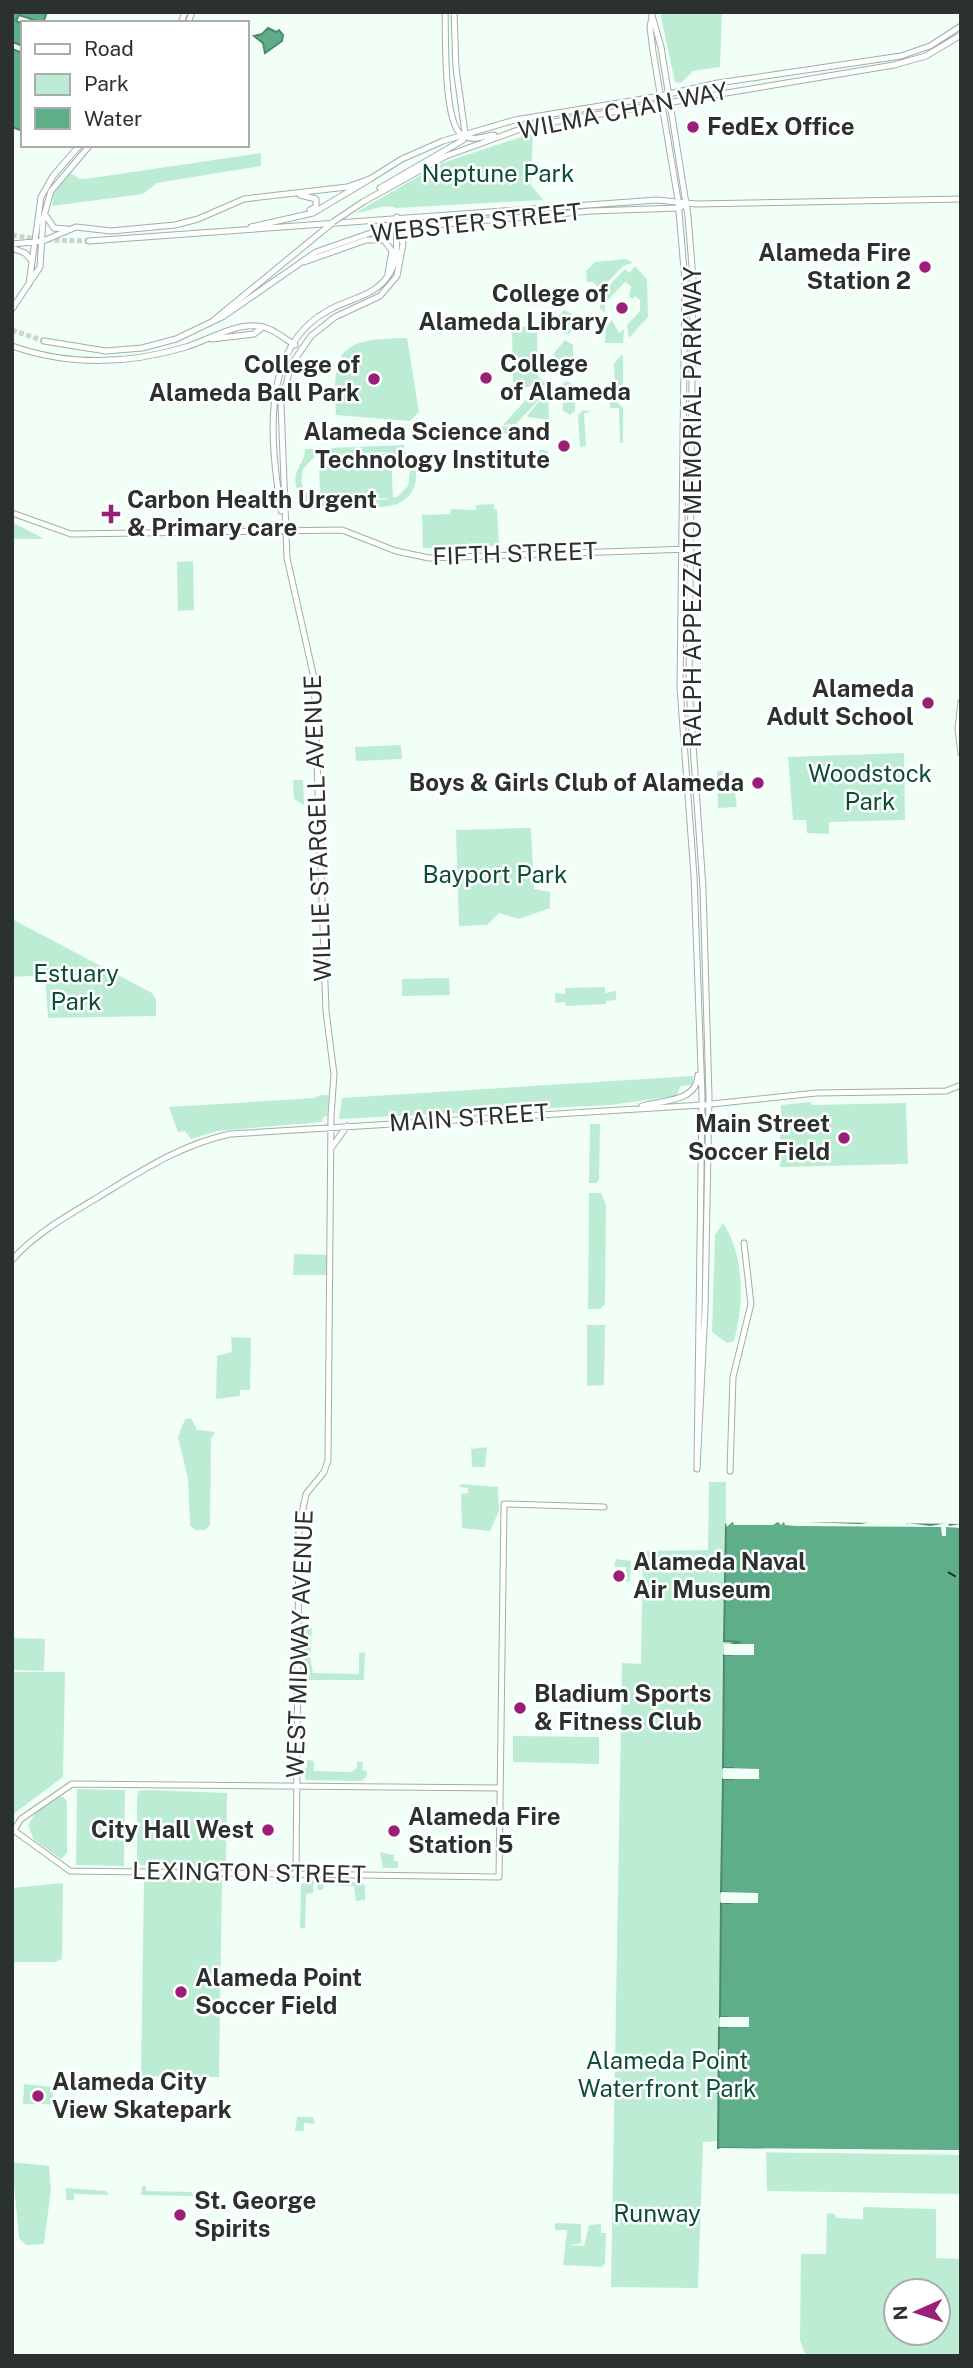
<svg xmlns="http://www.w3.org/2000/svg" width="973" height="2368" viewBox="0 0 973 2368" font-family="'Public Sans',sans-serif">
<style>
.green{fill:#bcedd4;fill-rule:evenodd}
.water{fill:#5dae89;stroke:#4e886e;stroke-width:2}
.pier{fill:#f1fff7}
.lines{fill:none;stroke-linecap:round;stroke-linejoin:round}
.ferry{stroke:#103525;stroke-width:2;stroke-dasharray:9 7;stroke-linecap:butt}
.primary-tunnel{stroke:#c9d6cf;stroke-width:5;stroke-dasharray:5 2.5;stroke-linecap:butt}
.secondary-casing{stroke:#9fb0a7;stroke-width:7}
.primary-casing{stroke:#9fb0a7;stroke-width:7}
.secondary{stroke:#fff;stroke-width:5}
.primary{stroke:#fff;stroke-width:5}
.secondary-bridge-casing{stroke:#9fb0a7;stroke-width:7;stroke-linecap:butt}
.secondary-bridge{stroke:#fff;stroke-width:5}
.poi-dot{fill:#9a1f77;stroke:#fff;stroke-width:2.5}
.labels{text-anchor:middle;stroke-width:5;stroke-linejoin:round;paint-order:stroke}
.street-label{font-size:24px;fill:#2b312e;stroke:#fff}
.poi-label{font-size:24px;font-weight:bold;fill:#2b312e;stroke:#fff;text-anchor:start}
.park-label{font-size:24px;fill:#0b4e35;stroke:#fff}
</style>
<rect width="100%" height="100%" fill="#f1fff7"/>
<path class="green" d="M660,12h62l-2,55 -27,4 -12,12 -6,-1z
M533,133l-2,52 12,15 -147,8c-14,-5 -26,4 -41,5l87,-50z
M261,153v13l-104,17 -14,11 -91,12 2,-13 16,-20 10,6 12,-1z
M626,259l7,4 -10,3 -22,23 -8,-7h-6l-1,-11 9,-9z
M635,266l12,13 1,38 -19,21 -2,-13 13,-14v-11l-5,-4 -3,3 -3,-3 2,-10 -6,-4 -20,21v10l-5,-5 -1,-12 26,-27 4,4z
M564,310l8,4v16l-4,5 -13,-10v-5z
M612,320l7,13 5,-4 -1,14h-18l1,-16z
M542,326l-5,8 1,42 10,10 -28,1 -7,-6 -1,-54z
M407,338l12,74 -9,9 -74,-6c-4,-67 4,-76 71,-77z
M565,340l8,5v25l-4,5 -15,-11v-11z
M621,355l2,1v41l-8,-9 -1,-24z
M566,381l8,4 1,26 -5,4 -7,-4 -1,-26z
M548,391l1,29 -21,-3 -1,-1z
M533,392h13l-30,32 -13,1z
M609,395l14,13v35h-3l-1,-35h-9z
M583,410l8,2 -7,1 2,33 -6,1 -2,-32z
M520,426v14l-1,-7 -28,1 -3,3 -1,-10z
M404,445c0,14 17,21 11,39 -2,9 -9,16 -18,20 -13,5 -67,6 -81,2 -9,-2 -16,-9 -19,-17 -7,-18 9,-26 8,-40zM385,452l16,5 9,13 -2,16 -11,11c-12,4 -26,3 -39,3 -23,1 -65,6 -55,-31l12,-13z
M539,450l9,1v16l-23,3 20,-3h-21v-7l15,-1z
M391,453l2,45 -73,2 -1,-44z
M520,460l1,7 -32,-1 3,-5z
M494,504v5h3l2,37 -76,2 -1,-33 28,-1 1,-5 25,1v-5z
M12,522l32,17h-32z
M193,561l1,49 -16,1 -1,-49z
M401,745l1,14 -46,2 -1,-14z
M904,753l1,67 -76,2v12l-22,-1 -1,-13h-13l-5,-63z
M717,771h6l1,8h9l4,28 -19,1z
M293,780h10l1,25 -10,-6z
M531,828l3,61 16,3v16l-31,11 -20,-6 -12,12 -28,1 -3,-96z
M12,919l140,74 4,7v16l-108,2 -3,-43 -33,2z
M449,978l1,17 -48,1v-17z
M605,987v6l11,-2v9l-10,1v3l-40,2 -1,-4 -10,1v-10l10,1v-6z
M693,1076v9l-12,1 -5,10 -66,9 -271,14 3,-21z
M320,1095h9l-2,21 -4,1 -1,5 -105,9 -26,8 -6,-8 -7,1 -9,-25 146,-9z
M811,1102l1,3 94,-2 2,61 -128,3 1,-62z
M590,1124h10l-1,56 -3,3h-7z
M589,1193h12l5,12 -1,99 -5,5h-12z
M723,1223c22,33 21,81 11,118l-7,2 -15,-11 3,-97z
M294,1254l37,1 -1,20h-37z
M587,1325h18l-1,60 -17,1z
M231,1337l20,1 -1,52h-10v6l-24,3 1,-43 15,-4z
M191,1418l6,12 18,2 -4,7 -1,86 -5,5h-9l-6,-4 -2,-47 -10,-42 7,-18z
M471,1446l2,3 14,-2 -2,20h-13z
M709,1482h17v45l17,117h-19v10l20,1 -16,50 -5,64 9,123 -11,1 -1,88 8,36h-8l-1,75 5,5 -6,51v-7l-15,1 -5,146 -87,-1 11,-624 19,1 2,-113 65,-1z
M462,1484l36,3 1,24 -9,20 -28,-3 -1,-34 7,-1v-5l-10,-1z
M616,1559l15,2 -1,20 -4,1v-15h-12z
M304,1627l8,1 -2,29 3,16 46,1v-21l6,-1 -1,28h-61z
M12,1638l33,1 -1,32 -32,-1z
M12,1672h53l-2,105 -51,38z
M513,1736l86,1v27l-86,-2z
M307,1760l7,1v10l37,1 6,-4v-6h6l-1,8 5,1v5l-5,5 -56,-1 -4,-11 5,-1z
M77,1789l48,1 -1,76 -48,-1z
M146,1790l81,3 -1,74 -89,-2v-64l1,-10z
M58,1796l6,1 3,5v51l-6,6 -27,-19 -6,-14 7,-13z
M380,1852l14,3v6h4v7h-15z
M144,1878l78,2 -3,197 -78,-1z
M314,1880l-1,13 -7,1 -1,34h-5l1,-44z
M317,1882h45l3,4v14l-9,1 -2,-15 -30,-1 -1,5h-5z
M63,1883l-1,76 -7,3h-43v-74z
M24,2084l29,3v17h-30z
M297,2117h16l2,7 -11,-1v8h-9z
M766,2152l195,3v39l-194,-3z
M12,2162l37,4 2,23 -7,55 -18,1 -7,-7z
M142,2186h4v5l45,1 3,4 -53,-1z
M66,2188l40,3 3,4 -35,-1v6h-8z
M863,2207l73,2v49l25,1v97h-155l-6,-16 1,-86h25l1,-41 8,1 1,4 27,1zM896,2291h42v42h-42z
M555,2223l26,1v19l-12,2 15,1 5,-21 12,-1v9h5l-1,31 -4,3 -38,-2 4,-35h-12z"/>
<path class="water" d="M12,12h35l-4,11 -24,-8 -3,6 7,3v22l-11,-4z
M268,28l8,4 3,-2 4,5 -1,6 -17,12 -2,-10 -9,-7 8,-2z
M12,49l11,4v78l-11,-4z
M733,1522l228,3v628l-243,-5 1,-121h9v-10h-8l1,-114h10v-10l-10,-1 2,-113h10v-11h-10l1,-113h8v-11l8,-2 -16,-1 2,-116z"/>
<path class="pier" d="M728,1519l132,5 21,-3 26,1v3l1,-2 22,3 18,-3 1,3 11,-2 1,4 -15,-1v9h-4l-1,-9 -145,-1 -11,-1 -1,-3 -3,3 -3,-3 -5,3h-39l-1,-3 -7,5z
M724,1644h30v11h-30v-4h5v-7z
M723,1768l36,1v10h-36v-4h7v-3h-7z
M721,1892l37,1v10h-37v-3h7v-4h-7z
M720,2017h29v10h-30l5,-7h-4z
M718,2148l235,2h8v4l-232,-2z"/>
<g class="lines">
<path class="ferry" d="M948,1572l13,8"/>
<path class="primary-tunnel" d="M12,235l25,4
M47,240l42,1
M12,330l32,11"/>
<g class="secondary-casing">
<path id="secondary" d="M445,12c1,23 -2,111 17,123 11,7 21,1 32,0
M651,12l10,35 27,169 5,63 -4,409 14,200 6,208 -4,214 -8,159
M652,17l-2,10 3,24 25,149 7,81 -5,407 14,188 8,220 -5,370
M181,23l4,-11
M188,23l4,-11
M380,188l83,-48 2,-7 -9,-65 -2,-56
M363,202l83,-46 83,-30 365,-61 32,-9 35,-21
M46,216l8,12 13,1
M384,240l8,11 -4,22
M12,244l31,-3 33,-14 35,4 64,-6 23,-6 46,-20 103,-12 23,-8 32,-20 41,-18 72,-21 140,-23 63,-14 183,-27 29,-10 31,-20
M12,248l13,5 7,8
M29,284l12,-87 12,-21 27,-31
M12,309l28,-42 3,-48 8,-28 39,-46
M214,320l117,-96
M212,339l42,-5 9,-7
M12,346c57,20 117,18 174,1 23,-7 47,-23 71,-21 15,1 26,12 38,19
M281,511c-10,-67 -23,-163 48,-201 23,-13 48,-13 62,-39 9,-16 4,-36 6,-53
M12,513l59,21 271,-4 54,21 33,7 261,-9
M961,702l-3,27 3,24
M642,1106c21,-6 55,-4 56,-31
M332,1147l15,-21
M12,1260c23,-26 53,-43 83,-61 43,-26 84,-54 135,-65l472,-29 114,-12 130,-2 15,-6
M730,1471l3,-94 18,-73 -7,-61
M12,1829l58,42 429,6 5,-373 100,3
M14,1830l7,-11 51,-35 428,4
M296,1874l3,-346 7,-34 18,-22 4,-12 3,-345 3,-41 -8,-63 -12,-333 -27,-120 -6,-154 10,-39 20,-29 24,-19 45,-21 17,-20 6,-32 -6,-27"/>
</g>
<g class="primary-casing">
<path id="primary" d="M300,195l16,4v8l-6,3
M251,227l62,-14 57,-34
M89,241l568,-41 39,4 265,-5
M304,262l62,-22h18
M44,341l62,10 36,-3 34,-9 48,-23 92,-64 63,-22 212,-19 88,-3 7,-4"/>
</g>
<use href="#secondary" class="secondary"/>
<use href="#primary" class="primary"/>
<g class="secondary-bridge-casing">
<path id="secondary-bridge" d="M333,222l30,-20"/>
</g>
<use href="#secondary-bridge" class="secondary-bridge"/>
</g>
<g class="poi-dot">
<circle cx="693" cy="127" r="7"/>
<circle cx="925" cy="267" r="7"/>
<circle cx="622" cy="308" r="7"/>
<circle cx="486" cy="378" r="7"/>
<circle cx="374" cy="379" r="7"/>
<circle cx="564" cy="446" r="7"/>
<path d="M107.5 503.5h7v7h7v7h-7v7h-7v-7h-7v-7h7z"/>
<circle cx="928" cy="703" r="7"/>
<circle cx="758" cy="783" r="7"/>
<circle cx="844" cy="1138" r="7"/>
<circle cx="619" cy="1576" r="7"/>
<circle cx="520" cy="1708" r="7"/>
<circle cx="268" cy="1830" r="7"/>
<circle cx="394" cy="1831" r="7"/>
<circle cx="181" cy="1992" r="7"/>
<circle cx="38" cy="2096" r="7"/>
<circle cx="180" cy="2215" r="7"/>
</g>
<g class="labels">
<g class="street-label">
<text transform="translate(623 111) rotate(-11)" y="8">WILMA CHAN WAY</text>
<text transform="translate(476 223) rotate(-6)" y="8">WEBSTER STREET</text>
<text transform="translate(693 507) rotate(-90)" y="8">RALPH APPEZZATO MEMORIAL PARKWAY</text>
<text transform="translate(515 554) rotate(-2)" y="8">FIFTH STREET</text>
<text transform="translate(318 828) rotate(-92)" y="8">WILLIE STARGELL AVENUE</text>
<text transform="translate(469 1118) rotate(-4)" y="8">MAIN STREET</text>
<text transform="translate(300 1644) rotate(-88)" y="8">WEST MIDWAY AVENUE</text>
<text transform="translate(249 1873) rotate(1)" y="8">LEXINGTON STREET</text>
</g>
<g class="poi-label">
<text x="707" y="135">FedEx Office</text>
<text x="911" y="261" text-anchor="end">Alameda Fire<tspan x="911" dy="28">Station 2</tspan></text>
<text x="608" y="302" text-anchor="end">College of<tspan x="608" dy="28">Alameda Library</tspan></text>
<text x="500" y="372">College<tspan x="500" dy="28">of Alameda</tspan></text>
<text x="360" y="373" text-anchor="end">College of<tspan x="360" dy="28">Alameda Ball Park</tspan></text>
<text x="550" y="440" text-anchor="end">Alameda Science and<tspan x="550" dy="28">Technology Institute</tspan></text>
<text x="127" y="508">Carbon Health Urgent<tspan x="127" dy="28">&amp; Primary care</tspan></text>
<text x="914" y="697" text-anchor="end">Alameda<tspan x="914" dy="28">Adult School</tspan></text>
<text x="744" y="791" text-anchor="end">Boys &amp; Girls Club of Alameda</text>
<text x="830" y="1132" text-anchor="end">Main Street<tspan x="830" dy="28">Soccer Field</tspan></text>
<text x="633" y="1570">Alameda Naval<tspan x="633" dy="28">Air Museum</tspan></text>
<text x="534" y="1702">Bladium Sports<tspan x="534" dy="28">&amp; Fitness Club</tspan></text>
<text x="408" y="1825">Alameda Fire<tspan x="408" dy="28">Station 5</tspan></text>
<text x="254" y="1838" text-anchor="end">City Hall West</text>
<text x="195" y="1986">Alameda Point<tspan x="195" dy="28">Soccer Field</tspan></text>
<text x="52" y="2090">Alameda City<tspan x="52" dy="28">View Skatepark</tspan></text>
<text x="194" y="2209">St. George<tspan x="194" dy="28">Spirits</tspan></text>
</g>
<g class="park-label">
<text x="498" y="182">Neptune Park</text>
<text x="870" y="782">Woodstock<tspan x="870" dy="28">Park</tspan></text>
<text x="495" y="883">Bayport Park</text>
<text x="76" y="982">Estuary<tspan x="76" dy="28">Park</tspan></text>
<text x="667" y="2069">Alameda Point<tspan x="667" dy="28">Waterfront Park</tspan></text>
<text x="657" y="2222">Runway</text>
</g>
</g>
<rect width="973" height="2368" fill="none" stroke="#2b312e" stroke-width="28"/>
<rect x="21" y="21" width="228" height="126" fill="#ffffff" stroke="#aaadab" stroke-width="2"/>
<rect x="35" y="44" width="35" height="10" fill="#ffffff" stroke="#aaadab" stroke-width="2"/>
<text x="84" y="56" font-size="21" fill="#2b312e">Road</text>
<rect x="35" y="74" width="35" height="21" fill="#bcedd4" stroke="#aaadab" stroke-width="2"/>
<text x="84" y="91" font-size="21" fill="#2b312e">Park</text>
<rect x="35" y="108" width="35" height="21" fill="#5dae89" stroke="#aaadab" stroke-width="2"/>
<text x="84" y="126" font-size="21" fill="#2b312e">Water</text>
<g transform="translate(917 2312) rotate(267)"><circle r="33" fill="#ffffff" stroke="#aaadab" stroke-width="2"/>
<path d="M0-5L12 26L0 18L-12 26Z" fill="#9a1f77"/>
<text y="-10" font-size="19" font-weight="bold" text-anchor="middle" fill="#2b312e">N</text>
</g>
</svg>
